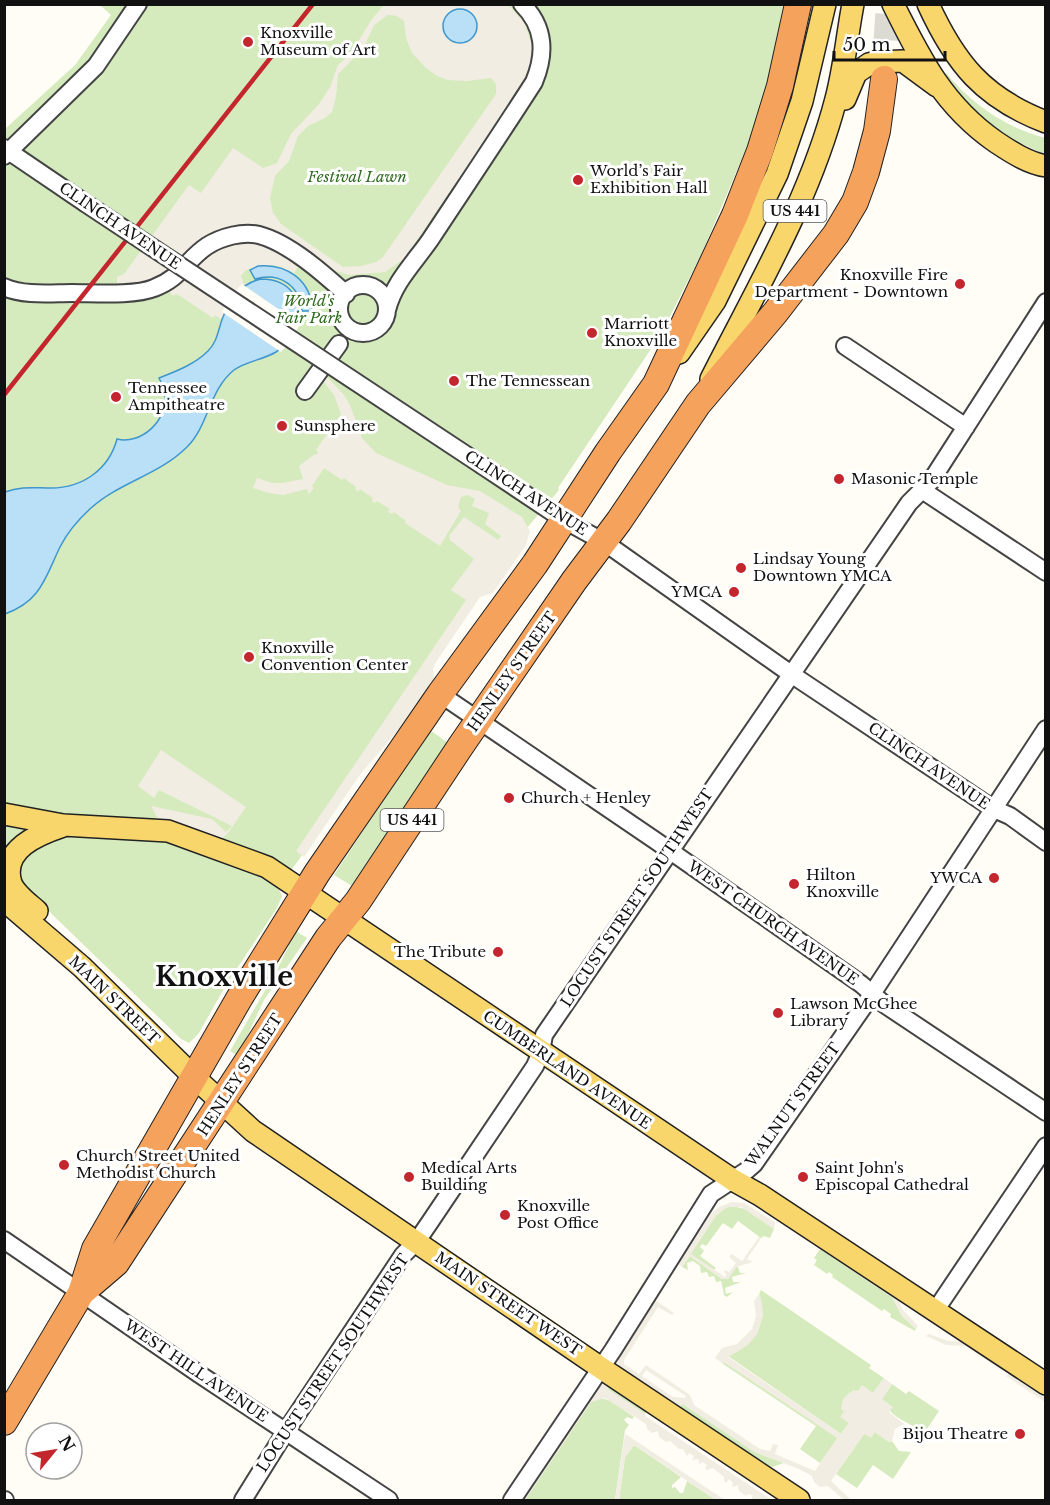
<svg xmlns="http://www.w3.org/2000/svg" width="1050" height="1505" viewBox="0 0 1050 1505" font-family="'Libre Baskerville',serif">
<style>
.green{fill:#d5ebbd}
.plaza{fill:#f1ede2;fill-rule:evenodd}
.water{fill:#b9e0f7;stroke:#3f96cf;stroke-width:1.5}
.pier{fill:#fffdf5}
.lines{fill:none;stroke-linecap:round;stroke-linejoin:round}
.highway-tunnel{stroke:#dbdad3;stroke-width:26;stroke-dasharray:26 13;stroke-linecap:butt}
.minor-casing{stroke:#444;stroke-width:20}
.major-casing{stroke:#222;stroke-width:24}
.highway-casing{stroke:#222;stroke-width:28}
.minor{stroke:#fff;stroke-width:16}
.major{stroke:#f9d66b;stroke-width:21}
.highway{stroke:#f5a25d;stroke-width:26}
.rail{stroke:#c4262e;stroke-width:4.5}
.minor-bridge-casing{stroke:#444;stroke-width:20;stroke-linecap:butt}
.minor-bridge{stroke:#fff;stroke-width:16}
.poi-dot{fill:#c4262e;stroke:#fff;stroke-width:2}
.labels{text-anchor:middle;stroke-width:6;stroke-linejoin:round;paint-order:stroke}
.shield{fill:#fff;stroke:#585858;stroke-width:1.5}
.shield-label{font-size:14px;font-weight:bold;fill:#111}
.poi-label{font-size:15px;fill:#111;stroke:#fff;text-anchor:start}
.park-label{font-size:15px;font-style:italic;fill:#2f6b1f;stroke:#fff}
.street-label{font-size:15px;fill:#111;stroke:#fff}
.town-label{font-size:27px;font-weight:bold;fill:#111;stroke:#fff}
</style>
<rect width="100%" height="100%" fill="#fffdf5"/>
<path class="green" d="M100,5h683l-19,102 -63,148 -40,79 -103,154 1,2 -38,45 -223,326 -20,26 4,9 -5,12 -51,77 -27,48 -10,10 -8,-4 -151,-146 -25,-8v-756l70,-64 36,-50z
M946,73c27,32 59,54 99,65v16c-45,-17 -71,-42 -102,-79z
M430,730l18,13 -96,143 -18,-11z
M296,931l11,7 -43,62 -26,56 -8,-5 48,-83z
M732,1206l13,3 29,20 -4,9 -6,-2 -3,2 -23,-17 -6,8 -9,-6 -17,23 -4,-2 -2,3 4,4 -4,5 16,12 -2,2 -24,-16c11,-16 22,-44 42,-48z
M820,1249l72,48 10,19 14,13 -1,2 -25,-14 1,-3 -7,-5 -2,2 -50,-34 1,-2 -4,-3 -2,2 -13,-9 3,-5 -3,-2z
M690,1256l32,23h6l8,-12h2l2,6h6l-14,4 1,5h8l-16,6 1,6 7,-2 -6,5 -3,-2 -3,-14 -5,1 -2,-6 -5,1 -2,-5 -6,1 -1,-7 -7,-5 -6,2 1,7 -6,-3z
M761,1290l110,75 -2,3 15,10 -11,15 -20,-2 -5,3 -4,17 5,12 -8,11 -113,-78c19,-9 34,-20 33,-43 0,-7 1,-13 -2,-19z
M724,1362l114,76 -18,25 -20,-14 16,-23 -93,-62z
M610,1384l37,27 -2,3 -38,-25z
M892,1384l14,10 3,-3 30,20 -18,27 -5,-10c-15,-10 -24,-10 -34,-29z
M601,1398l10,3 23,16 -2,2 -5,-2 -3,3 5,5 -4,5 -10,70h-90l66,-98z
M683,1404l72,48 29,11 -12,4 -11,-3 -84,-56z
M875,1432l14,10 3,-1 7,10 12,1 -18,27 -20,-14 -16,23 -21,-14 28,-40z
M634,1445l47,32 -9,8v3l3,-1 5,6h3l4,-12 29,19h-97l6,-43z"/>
<path class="plaza" d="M384,5h124l16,17 8,24 -1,19 -9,21 -118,173 -19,13 -36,3 -16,-5 -36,-27 -26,-14 -14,-5 -19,1 -23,7 -14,8 -35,34 -26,9h-23v-6l7,-3 65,-89 12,8 32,-45 30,20 14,-5 14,-29 28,-30 11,-17 8,-22 13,-12 21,-34zM388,15l9,1 7,5 2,17 6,15 13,14 12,9 11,4 19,1 24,-3 5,6v10l-113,163 -7,5 -15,4 -18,1 -62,-43 -8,-11 -3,-15 5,-22 14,-15 9,-25 10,-10 17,-8 7,-6 4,-15 2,-23 25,-25 11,-24z
M245,241l17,2 37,22 -5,8 -15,-7 -9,-1h-8l-16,5 -5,6 3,9 -10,12 -13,22 -6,-4 -2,3 -36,-24 -5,2 -1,-2 -2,-3 15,-11 29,-28 14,-6z
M327,377l17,18 6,10 12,33 14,15 71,32 33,6 42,26 8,14 -4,14 -33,48 -13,4 -44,65 -3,6 1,11 -24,37 -51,60 -55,81 -8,-6 170,-251 -15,-10 23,-31 -24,-19 -1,-4 15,-19 34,23 3,-4 -16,-12 4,-11 -17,-7 3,-7 -7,-4 -7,2 -3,10 3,4 -2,3 -19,32 -35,-23 1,-2 -12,-9 -2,2 -4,-2 2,-3 -13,-8 -2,2 -3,-2 1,-3 -13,-9 -2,3 -3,-3 1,-2 -12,-9 -2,2 -18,-12 -12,18 2,2 -5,6 -2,-5 -24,6 -14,-2 -16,-5 4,-10 15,5h11l20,-4 -4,-13 16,-12 1,1 2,-3 -2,-2 25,-36 -7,-19 -10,-13z
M161,750l85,57 -18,26 -7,6 -62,-18 -8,-15 61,13 14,13 6,-6 -73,-36 -5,8 -16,-12z
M732,1202l12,1 31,19 -1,7 -33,-22h-14l-11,9 -25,38 34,23 1,-2 -2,-3 1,-2 4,2 7,-9 -7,-6 3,-3 10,7 17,-24 2,1 -14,21 6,3 -17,5 -8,12h-6l-32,-23 -8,11 -3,-3 32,-50 8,-7z
M821,1247l75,48 7,15 15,16 -2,3 -14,-13 -10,-19 -72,-48z
M759,1294l3,9 1,13 -6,18 -9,11 -20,12 113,77 8,-11 -9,-6 4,-6 -3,-2 2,-10 5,-5 6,-4 3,2 5,-7 11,8 11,-15 8,6 -10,15 11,8 -4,5 15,12 -9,5 -3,12 -3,1 -14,-10 -4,6 -7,-4 -33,47 20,19h-7l-16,-14 -8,1 -6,-5 -2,-6 -13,-7 -44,-17 -72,-48 -6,4 -58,-39 -1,-10 37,-59 19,13 -2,2 -14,-8 -34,53v4l15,10 7,-9 44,30 4,10 66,44 10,2 3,-7 5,1 -3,9 40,17 22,-33 -113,-76 -1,2 -8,-6 7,-10 15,-4 15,-15 4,-13 -2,-15zM646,1370l40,26 -1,2 -12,-1 -31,-21z
M929,1334l19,7 19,1 36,25 -2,3 -35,-24 -20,-1 -20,-9z
M1011,1372l34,23v7l-39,-26z
M607,1383l3,1 -2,5 37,25v2l127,84h-21l2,-5 -5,-1 -2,2 -7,-5 -1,-6 -5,2 -1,-1 1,-3 -4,-4 -3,4 -2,-2v-4l-11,-9 -6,2 -2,-2 2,-3 -5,-3 -2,3 -2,-6 -6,1 2,-4 -5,-3 -2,3 -4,-7h-4l-9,-8 -4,1 -7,-5 -1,-6 -6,2 -5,-4 -1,-5 -41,-26 -14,4 -66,98h-2l75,-113z
M625,1434l5,3 95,63h-9l-82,-55 -9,12 -6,43h-4z"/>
<path class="water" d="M443 26a17 17 0 1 1 34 0a17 17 0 1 1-34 0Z
M258,266c29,-3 54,15 54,45h-10c-2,-26 -23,-39 -47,-32l-5,-9z
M261,279c14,0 28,5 34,18 9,19 -2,44 -19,55 -13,8 -30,9 -42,18 -25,20 -25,55 -47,77 -28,28 -67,35 -96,61 -11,10 -24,25 -31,39 -15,31 -19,54 -55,67v-122c16,-6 29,-4 46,-4 32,0 58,-19 66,-49 24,6 50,-18 48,-43 0,-6 -3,-12 -6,-18 18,-7 36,-14 49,-27 10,-10 10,-22 15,-34 7,-18 19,-34 38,-38z"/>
<path class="pier" d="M242,284l58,40 -9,17 -10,11 -59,-40 10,-17z"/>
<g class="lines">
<path class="highway-tunnel" d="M884,79l5,-75"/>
<g class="minor-casing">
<path id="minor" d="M4,148l81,55
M4,156l92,-90 42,-62
M339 309a24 24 0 1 1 48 0a24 24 0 1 1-48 0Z
M4,287c20,9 47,6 68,6 22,0 63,3 82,-5 27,-10 32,-28 53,-42 14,-9 36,-15 52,-11 30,8 64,38 87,59
M387,310c7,-28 27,-47 43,-70 35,-53 70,-105 104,-158 12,-29 11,-55 -12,-78
M845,346l121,81
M305,391l34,-47
M483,466l81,54 40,22 187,132 201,134 18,8 36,26
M922,490l124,82
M440,694l216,147 205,143 23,20 162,108
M4,1240l195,134 190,126
M935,1311l111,-165
M4,1500h1
M243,1500l43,-69 117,-176 14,-14 13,-19 105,-156 6,-14 3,-17 365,-532 22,-22 115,-179
M512,1500l101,-150 98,-156 35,-23 8,-7 112,-161 180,-274"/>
</g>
<g class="major-casing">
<path id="major" d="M893,4c28,56 51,102 103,138 15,10 32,21 50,24
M928,4c27,59 55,94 118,118
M845,99l11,-26 13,-9 8,-2 26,-1 34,25
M679,353l36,-52 62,-127 25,-73 23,-97
M711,379c46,-91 99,-180 125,-280 8,-30 11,-63 17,-95
M4,814l59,11 105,6 99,36 466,313 27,15 286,189
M4,900l78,67 113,111 58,53 348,237 198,132
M37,911c-9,-8 -22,-17 -26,-28 -11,-34 28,-49 52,-57"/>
</g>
<g class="highway-casing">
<path id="highway" d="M81,1293l35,-30 212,-325 30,-37 102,-154 114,-166 45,-60 79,-117 77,-91 61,-79 19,-32 11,-30 11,-41 7,-52
M4,1422l77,-129 14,-44 145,-252 77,-124 123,-179 95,-130 73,-112 48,-68 79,-169 25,-64 20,-65 18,-82"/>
</g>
<use href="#minor" class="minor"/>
<use href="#major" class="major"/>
<use href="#highway" class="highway"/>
<path class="rail" d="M4,395l309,-391"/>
<g class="minor-bridge-casing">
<path id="minor-bridge" d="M85,203l398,263"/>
</g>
<use href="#minor-bridge" class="minor-bridge"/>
</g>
<g class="poi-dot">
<circle cx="248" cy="42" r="6"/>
<circle cx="578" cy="180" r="6"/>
<circle cx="960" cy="284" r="6"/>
<circle cx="592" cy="333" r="6"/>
<circle cx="454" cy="381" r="6"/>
<circle cx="116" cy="397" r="6"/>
<circle cx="282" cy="426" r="6"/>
<circle cx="839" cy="479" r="6"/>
<circle cx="741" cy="568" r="6"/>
<circle cx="734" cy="592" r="6"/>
<circle cx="249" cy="657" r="6"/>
<circle cx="509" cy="798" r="6"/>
<circle cx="994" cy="878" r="6"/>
<circle cx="794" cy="884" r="6"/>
<circle cx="498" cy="952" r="6"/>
<circle cx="778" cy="1013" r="6"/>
<circle cx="64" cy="1165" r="6"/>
<circle cx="409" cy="1177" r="6"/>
<circle cx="803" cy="1177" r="6"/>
<circle cx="505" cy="1215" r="6"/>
<circle cx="1020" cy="1434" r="6"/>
</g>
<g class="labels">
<g class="shield">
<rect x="763.5" y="200" width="63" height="22" rx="4.5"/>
<rect x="380.5" y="809" width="63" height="22" rx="4.5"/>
</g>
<g class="shield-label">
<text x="795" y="216">US 441</text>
<text x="412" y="825">US 441</text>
</g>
<g class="poi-label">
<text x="260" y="38">Knoxville<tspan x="260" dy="17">Museum of Art</tspan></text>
<text x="590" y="176">World’s Fair<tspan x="590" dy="17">Exhibition Hall</tspan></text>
<text x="948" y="280" text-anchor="end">Knoxville Fire<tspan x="948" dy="17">Department - Downtown</tspan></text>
<text x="604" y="329">Marriott<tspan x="604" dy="17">Knoxville</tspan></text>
<text x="466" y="386">The Tennessean</text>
<text x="128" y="393">Tennessee<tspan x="128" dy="17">Ampitheatre</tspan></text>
<text x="294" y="431">Sunsphere</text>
<text x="851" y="484">Masonic Temple</text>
<text x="753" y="564">Lindsay Young<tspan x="753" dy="17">Downtown YMCA</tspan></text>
<text x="722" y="597" text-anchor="end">YMCA</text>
<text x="261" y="653">Knoxville<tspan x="261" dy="17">Convention Center</tspan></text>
<text x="521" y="803">Church + Henley</text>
<text x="806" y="880">Hilton<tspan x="806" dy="17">Knoxville</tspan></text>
<text x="982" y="883" text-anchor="end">YWCA</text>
<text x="486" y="957" text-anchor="end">The Tribute</text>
<text x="790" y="1009">Lawson McGhee<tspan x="790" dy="17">Library</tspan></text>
<text x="76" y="1161">Church Street United<tspan x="76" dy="17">Methodist Church</tspan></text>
<text x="421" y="1173">Medical Arts<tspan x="421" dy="17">Building</tspan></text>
<text x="815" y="1173">Saint John's<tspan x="815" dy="17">Episcopal Cathedral</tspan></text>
<text x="517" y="1211">Knoxville<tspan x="517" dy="17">Post Office</tspan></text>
<text x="1008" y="1439" text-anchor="end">Bijou Theatre</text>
</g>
<g class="park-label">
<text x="357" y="182">Festival Lawn</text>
<text x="309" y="306">World's<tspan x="309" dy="17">Fair Park</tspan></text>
</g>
<g class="street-label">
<text transform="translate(120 226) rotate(34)" y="5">CLINCH AVENUE</text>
<text transform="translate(526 493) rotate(33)" y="5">CLINCH AVENUE</text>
<text transform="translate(512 672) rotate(-55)" y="5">HENLEY STREET</text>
<text transform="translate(929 766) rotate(34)" y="5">CLINCH AVENUE</text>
<text transform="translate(637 898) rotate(-56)" y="5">LOCUST STREET SOUTHWEST</text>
<text transform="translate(773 923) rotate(35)" y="5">WEST CHURCH AVENUE</text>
<text transform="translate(114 1000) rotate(44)" y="5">MAIN STREET</text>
<text transform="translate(567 1070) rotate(34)" y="5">CUMBERLAND AVENUE</text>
<text transform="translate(240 1075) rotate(-57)" y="5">HENLEY STREET</text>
<text transform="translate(793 1105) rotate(-54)" y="5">WALNUT STREET</text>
<text transform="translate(508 1304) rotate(34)" y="5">MAIN STREET WEST</text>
<text transform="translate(333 1363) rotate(-56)" y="5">LOCUST STREET SOUTHWEST</text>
<text transform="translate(196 1371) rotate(34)" y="5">WEST HILL AVENUE</text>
</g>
<g class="town-label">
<text x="224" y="986">Knoxville</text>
</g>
</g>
<rect width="1050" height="1505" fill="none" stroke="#111111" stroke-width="12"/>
<g transform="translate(54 1451) rotate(60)"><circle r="28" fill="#ffffff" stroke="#a0a0a0" stroke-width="1.5"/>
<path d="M0-4.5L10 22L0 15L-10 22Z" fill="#c4262e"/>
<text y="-9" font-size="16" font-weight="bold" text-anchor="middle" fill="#111111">N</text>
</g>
<path d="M834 51v9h111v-9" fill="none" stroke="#111111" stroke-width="3"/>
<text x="843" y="51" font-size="18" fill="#111111" stroke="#ffffff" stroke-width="4.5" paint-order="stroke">50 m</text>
</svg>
